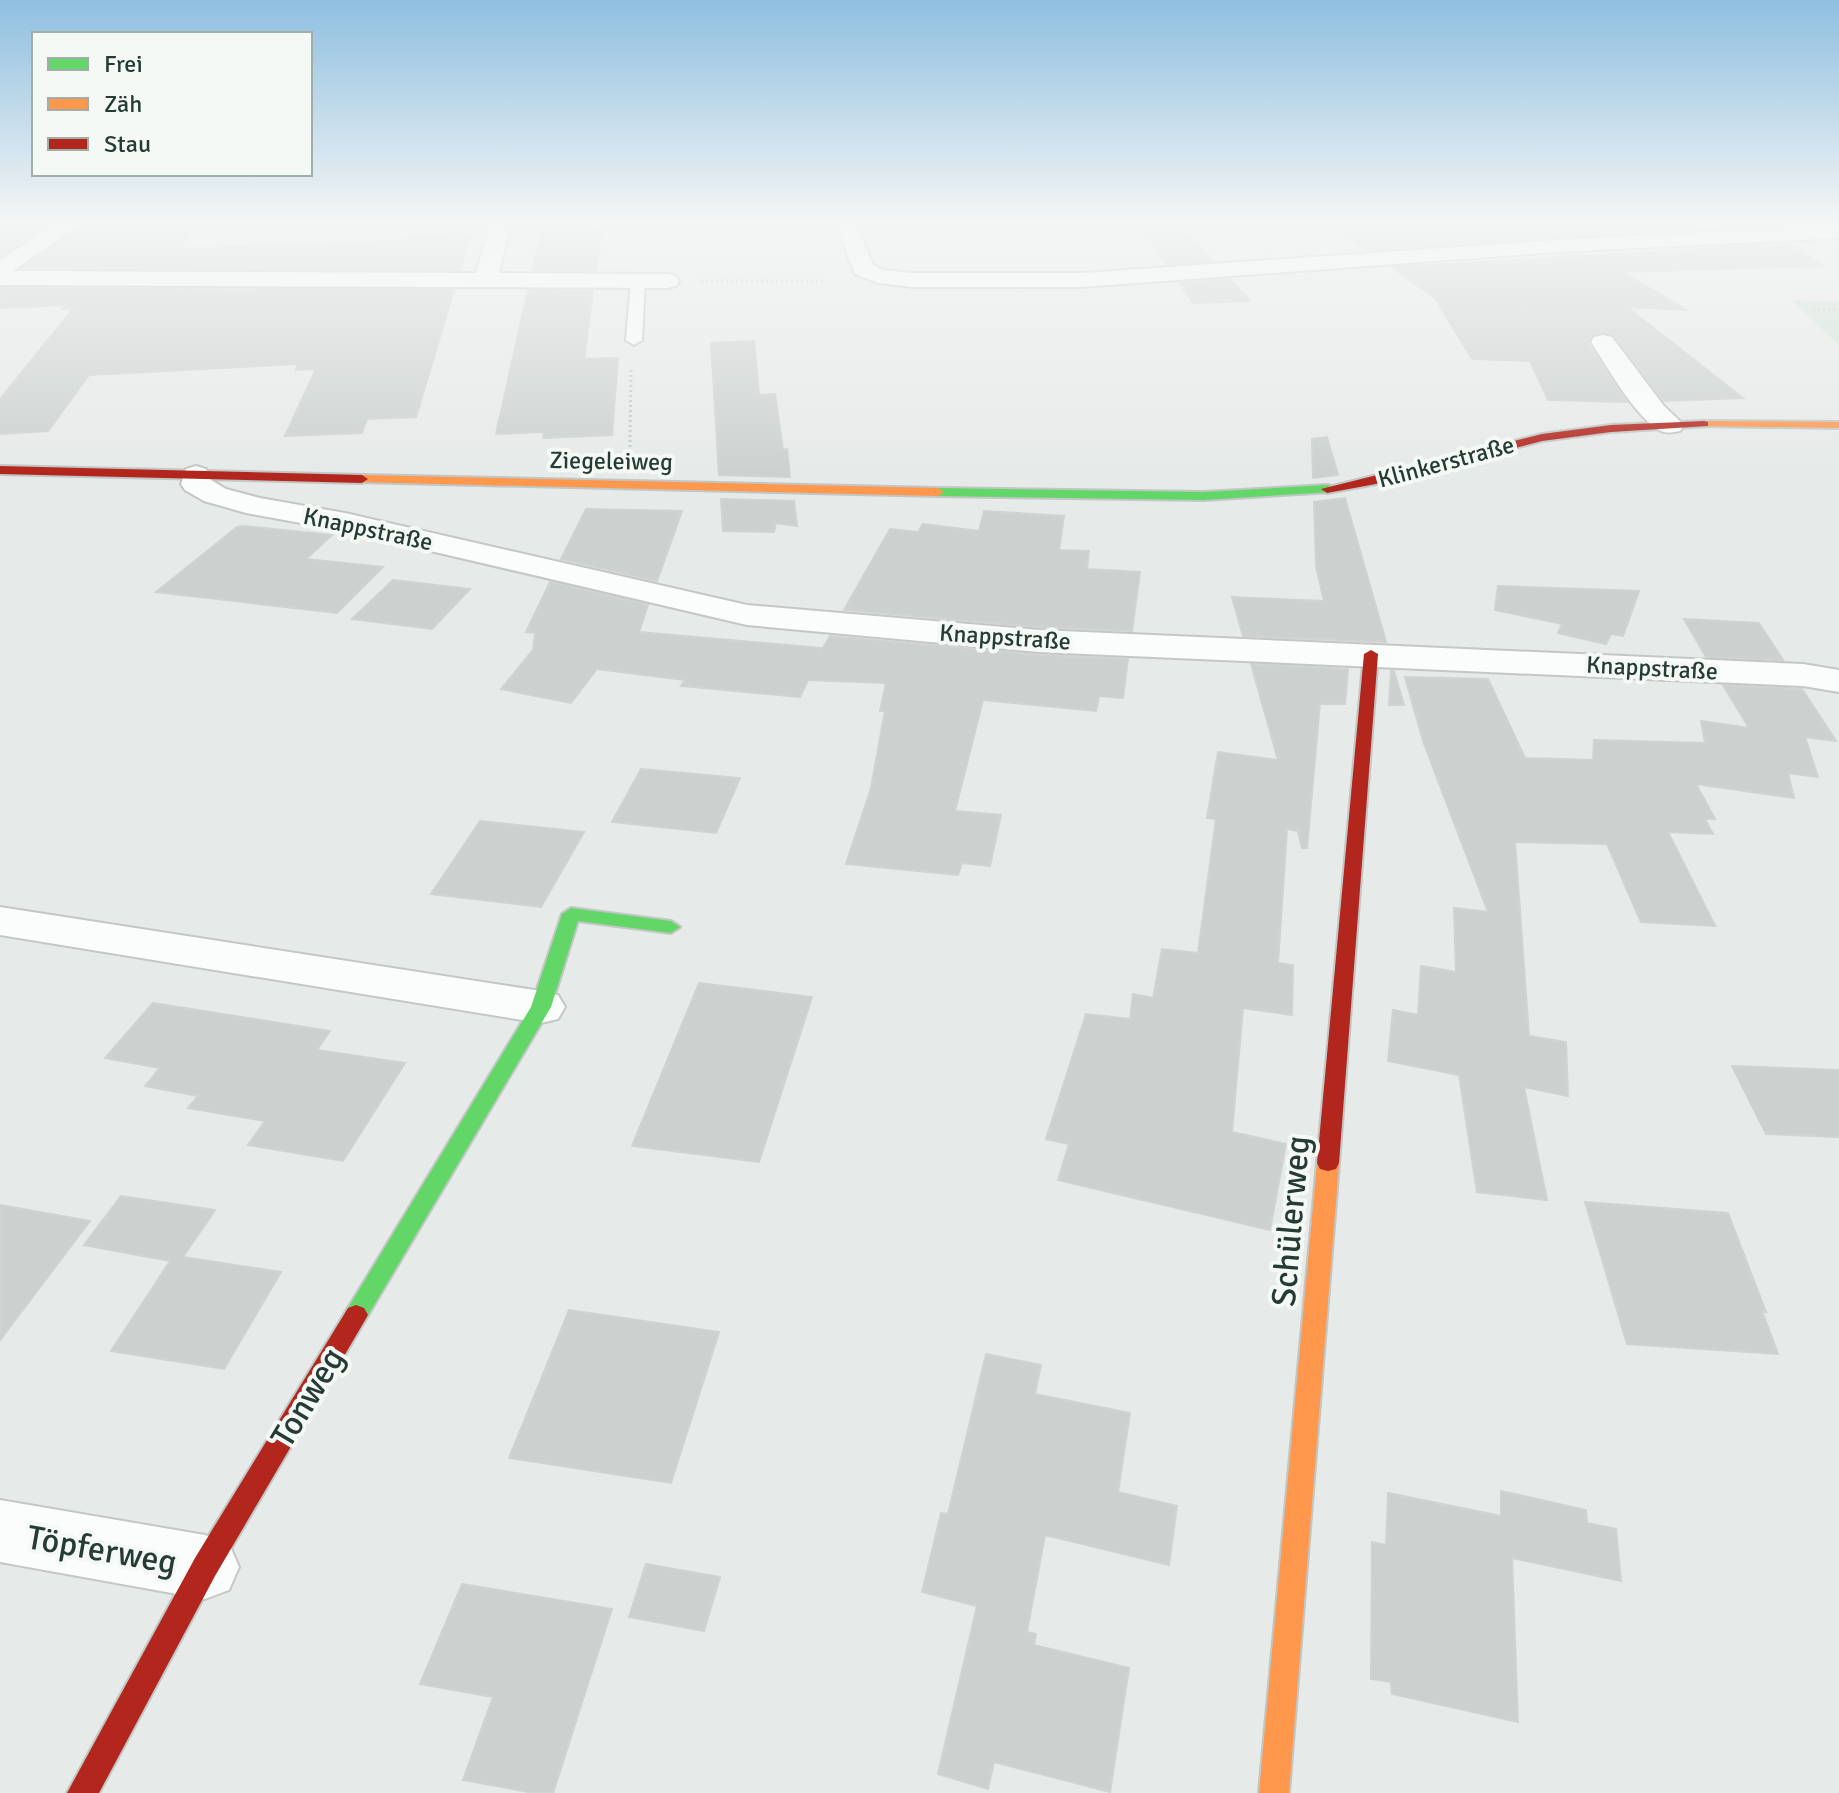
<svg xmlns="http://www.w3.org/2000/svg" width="1839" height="1793" viewBox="0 0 1839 1793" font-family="Signika,sans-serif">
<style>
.green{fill:#d1e1d5}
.building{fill:#ccd1cf;stroke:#cfd3d1;stroke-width:2}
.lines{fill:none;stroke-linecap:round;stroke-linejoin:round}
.lane-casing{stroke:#c3c7c5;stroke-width:4}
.street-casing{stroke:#c3c7c5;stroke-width:4}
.fast-casing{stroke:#c1c7c5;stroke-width:4}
.slow-casing{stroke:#c1c7c5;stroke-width:4}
.jam-casing{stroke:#c1c7c5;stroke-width:4}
.path{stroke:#c2cac6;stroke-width:3;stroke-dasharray:2 3;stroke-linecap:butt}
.lane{fill:#fbfcfc;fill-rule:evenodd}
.street{fill:#fbfcfc;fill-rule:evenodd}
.fast{fill:#63d668;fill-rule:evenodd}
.slow{fill:#ff974d;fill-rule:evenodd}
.jam{fill:#b3261e;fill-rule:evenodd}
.labels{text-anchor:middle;stroke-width:8;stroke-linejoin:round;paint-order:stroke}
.far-street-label{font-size:24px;fill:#253b34;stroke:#f4f9f6}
.near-street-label{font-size:34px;fill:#253b34;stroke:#f4f9f6}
</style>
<rect width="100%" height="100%" fill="#e6eae8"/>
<path class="green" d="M1792,300l47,2v43z"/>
<path class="building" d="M0,221h56l-56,35z
M87,221h112l-20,28 225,-9 2,-5 57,-2 -1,3h9l-11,34 -438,-2z
M1136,221h41l37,40 -48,3z
M1324,221h426l11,6 -395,23z
M602,230l-6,41 -64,-1 9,-37z
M1788,244l36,22 -202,6 65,38 -60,-3 116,91 -79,3 -50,-66 -12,-3 -11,3 -3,9 39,58 -79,-2 -18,-39 -58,-2 -37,-61 -44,-31z
M1230,279l20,22 -57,2 -14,-20z
M0,288l454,2 -38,127 -49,2 -5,14 -77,3 31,-67 -20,1 2,-6 -209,11 -41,56 -48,3v-35l73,-90h-11l4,-4 -66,3z
M528,290l65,1 -9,68 34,-1 -6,77 -69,3 1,-6 -48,2z
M754,341l5,54 16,-1 8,56 4,-1 3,28 -71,-2 -8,-132z
M1327,437l11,38 -25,3 -1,-39z
M1345,498l41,144 -143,-6 -11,-39 92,4 -8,-35 -2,-64z
M721,499l73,2 3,25 -21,-3 -2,9 -51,-1z
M586,509l96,2 -25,70 -96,-22z
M984,511l80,5 -5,34 30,1 -2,18 53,3 -8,59 -93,-4 -195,-17 46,-81 28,3 5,-8 56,7z
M245,526l87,9 -26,24 77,8 -46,46 -181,-21 81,-65z
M393,580l77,9 -38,40 -80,-10z
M550,582l98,23 -9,27 183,16 -4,8 12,-20 209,19 89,4 -5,39 -24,-2 -3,15 -113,-11 -28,111 46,4 -11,51 -28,-3 -4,12 -112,-11 25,-76 14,-77h-5l6,-28 -78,-3 -8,17 -119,-11 4,-6 -88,-11 -26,34 -70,-14 32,-39 2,-17 -9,-1z
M1498,586l115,4 26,1 -16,45 -12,-2 -5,10 -48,-11 4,-9 -67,-14z
M1684,619l75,4 24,37 -77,-3z
M1251,664l97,5 -3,35h-25l-13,144h-5l-4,-17 -11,-2 -9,134 15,2 -1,50 -49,-7 -11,124 54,12 -16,86 -212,-50 11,-36 -23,-5 40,-125 44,5 3,-25 20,4 9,-49 36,4 18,-134 -9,-1 11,-66 60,8z
M1391,671h3l10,34h-15z
M1405,677l83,2 37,79 68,2 1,-20 111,3 -4,-22 48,7 -26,-43 79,4 34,52 -31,-4 13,40 -30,-4 6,25 -98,-14 19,35h-10l8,15 -45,-2 47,94 -74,-4 -34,-78 -92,-2 14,194 37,6 2,54 -44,-9 23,113 -70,-8 -18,-117 -71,-14 5,-51 25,5 3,-49 35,6 -2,-64 34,4 -65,-171z
M641,769l99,9 -24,55 -104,-11z
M480,821l104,11 -43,75 -110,-13z
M699,983l113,14 -53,165 -127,-16z
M153,1003l177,28 -13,19 88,13 -62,98 -95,-16 17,-24 -77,-13 10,-12 -53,-10 15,-18 -55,-10z
M1732,1066l107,4v67l-73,-3z
M121,1196l94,14 -32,47 98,15 -57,97 -113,-18 59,-90 -86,-16z
M1585,1202l143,11 38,99 -4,-1 16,43 -151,-10z
M0,1205l90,16 -90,119z
M569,1310l150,22 -48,151 -162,-25z
M986,1354l55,11 -6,29 95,19 -12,79 59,14 -8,59 -124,-30 -18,97 9,2 -2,11 95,23 -19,124 -116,-30 -6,27 -50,-15 39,-168 -55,-14 19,-79 7,1z
M1501,1491l85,19 1,13 29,6 5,52 -109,-23 6,164 -126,-28 -1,-12 -20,-3 1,-137 14,3 2,-52 113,23z
M646,1564l74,13 -16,54 -75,-14z
M462,1584l150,25 -59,184h-19l-71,-13 30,-83 -73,-13z"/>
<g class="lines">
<g class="lane-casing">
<path id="lane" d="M638,276l7,4 -3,60 -8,5 -8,-5 5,-60z"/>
</g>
<g class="street-casing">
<path id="street" d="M61,221h23l-71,50 463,2 15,-52h20l-12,52 169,1 8,2 3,5 -3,5 -8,2 -668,-3v-25z
M835,221h20l18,44 10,5 29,3h170l475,-33 282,-14v12l-282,14 -475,35h-170l-34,-4 -23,-9z
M1603,335l9,2 52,69 20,19 -4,6c-7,1 -12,3 -19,0 -24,-11 -55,-66 -70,-89l3,-5z
M196,466l10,3 5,11 15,9 34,9 85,15 402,92 292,25 764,34 36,6v22l-36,-6 -764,-34 -292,-27 -402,-94 -99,-18 -42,-12 -19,-11 -4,-6 5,-15z
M0,907l541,84 17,4 7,12 -7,12 -17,4 -541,-88z
M0,1500l205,35 24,9 10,23 -10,23 -24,9 -205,-37z"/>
</g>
<g class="fast-casing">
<path id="fast" d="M1327,485l4,1v6l-127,8 -266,-4 -6,-4 6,-4 266,4z
M571,908l100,13 9,6 -9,6 -93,-12 -27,86 -187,315 -8,3 -8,-3 -4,-7 4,-7 183,-301 31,-93z"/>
</g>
<g class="slow-casing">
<path id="slow" d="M1704,421l135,1v6l-139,-2v-4z
M362,475l576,13 6,4 -6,4 -580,-14v-6z
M1328,1155l8,2 3,6 -50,630h-30l58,-630 3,-6z"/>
</g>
<g class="jam-casing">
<path id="jam" d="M1704,421l4,1v4l-97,6 -69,9 -166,43 -49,9 -6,-4 221,-55 69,-9z
M0,466l362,9 6,4 -6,4 -362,-9z
M1371,650l7,4 -39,509 -3,6 -8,2 -8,-2 -3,-6 47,-509z
M356,1305l8,3 4,7 -4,7 -149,254 -116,217h-32l128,-235 153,-250z"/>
</g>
<path class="path" d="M701,281h126
M1813,309l26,1
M630,447l1,-78"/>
<use href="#lane" class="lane"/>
<use href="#street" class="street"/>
<use href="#fast" class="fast"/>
<use href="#slow" class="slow"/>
<use href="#jam" class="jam"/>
</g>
<linearGradient id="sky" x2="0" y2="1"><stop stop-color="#8fbfe0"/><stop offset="0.47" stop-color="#f4f6f5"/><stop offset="1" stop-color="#f4f6f5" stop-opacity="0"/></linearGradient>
<rect width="1839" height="472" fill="url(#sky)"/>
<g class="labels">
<g class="far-street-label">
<text transform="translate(611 461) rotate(1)" y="8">Ziegeleiweg</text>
<text transform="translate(1446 462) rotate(-15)" y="8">Klinkerstraße</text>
<text transform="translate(368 529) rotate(12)" y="8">Knappstraße</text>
<text transform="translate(1005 637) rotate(4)" y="8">Knappstraße</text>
<text transform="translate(1652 668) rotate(3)" y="8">Knappstraße</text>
</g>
<g class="near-street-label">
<text transform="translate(1290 1221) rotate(-85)" y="12">Schülerweg</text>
<text transform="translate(307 1397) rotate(-59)" y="12">Tonweg</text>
<text transform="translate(102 1549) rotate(10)" y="12">Töpferweg</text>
</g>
</g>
<rect x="32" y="32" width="280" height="144" fill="#f4f9f6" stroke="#a1ada8" stroke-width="2"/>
<rect x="48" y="58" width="40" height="12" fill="#63d668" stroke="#a1ada8" stroke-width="2"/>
<text x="104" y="72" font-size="24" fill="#253b34">Frei</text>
<rect x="48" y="98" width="40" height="12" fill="#ff974d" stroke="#a1ada8" stroke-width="2"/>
<text x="104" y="112" font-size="24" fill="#253b34">Zäh</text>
<rect x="48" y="138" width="40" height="12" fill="#b3261e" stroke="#a1ada8" stroke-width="2"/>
<text x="104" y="152" font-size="24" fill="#253b34">Stau</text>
</svg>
